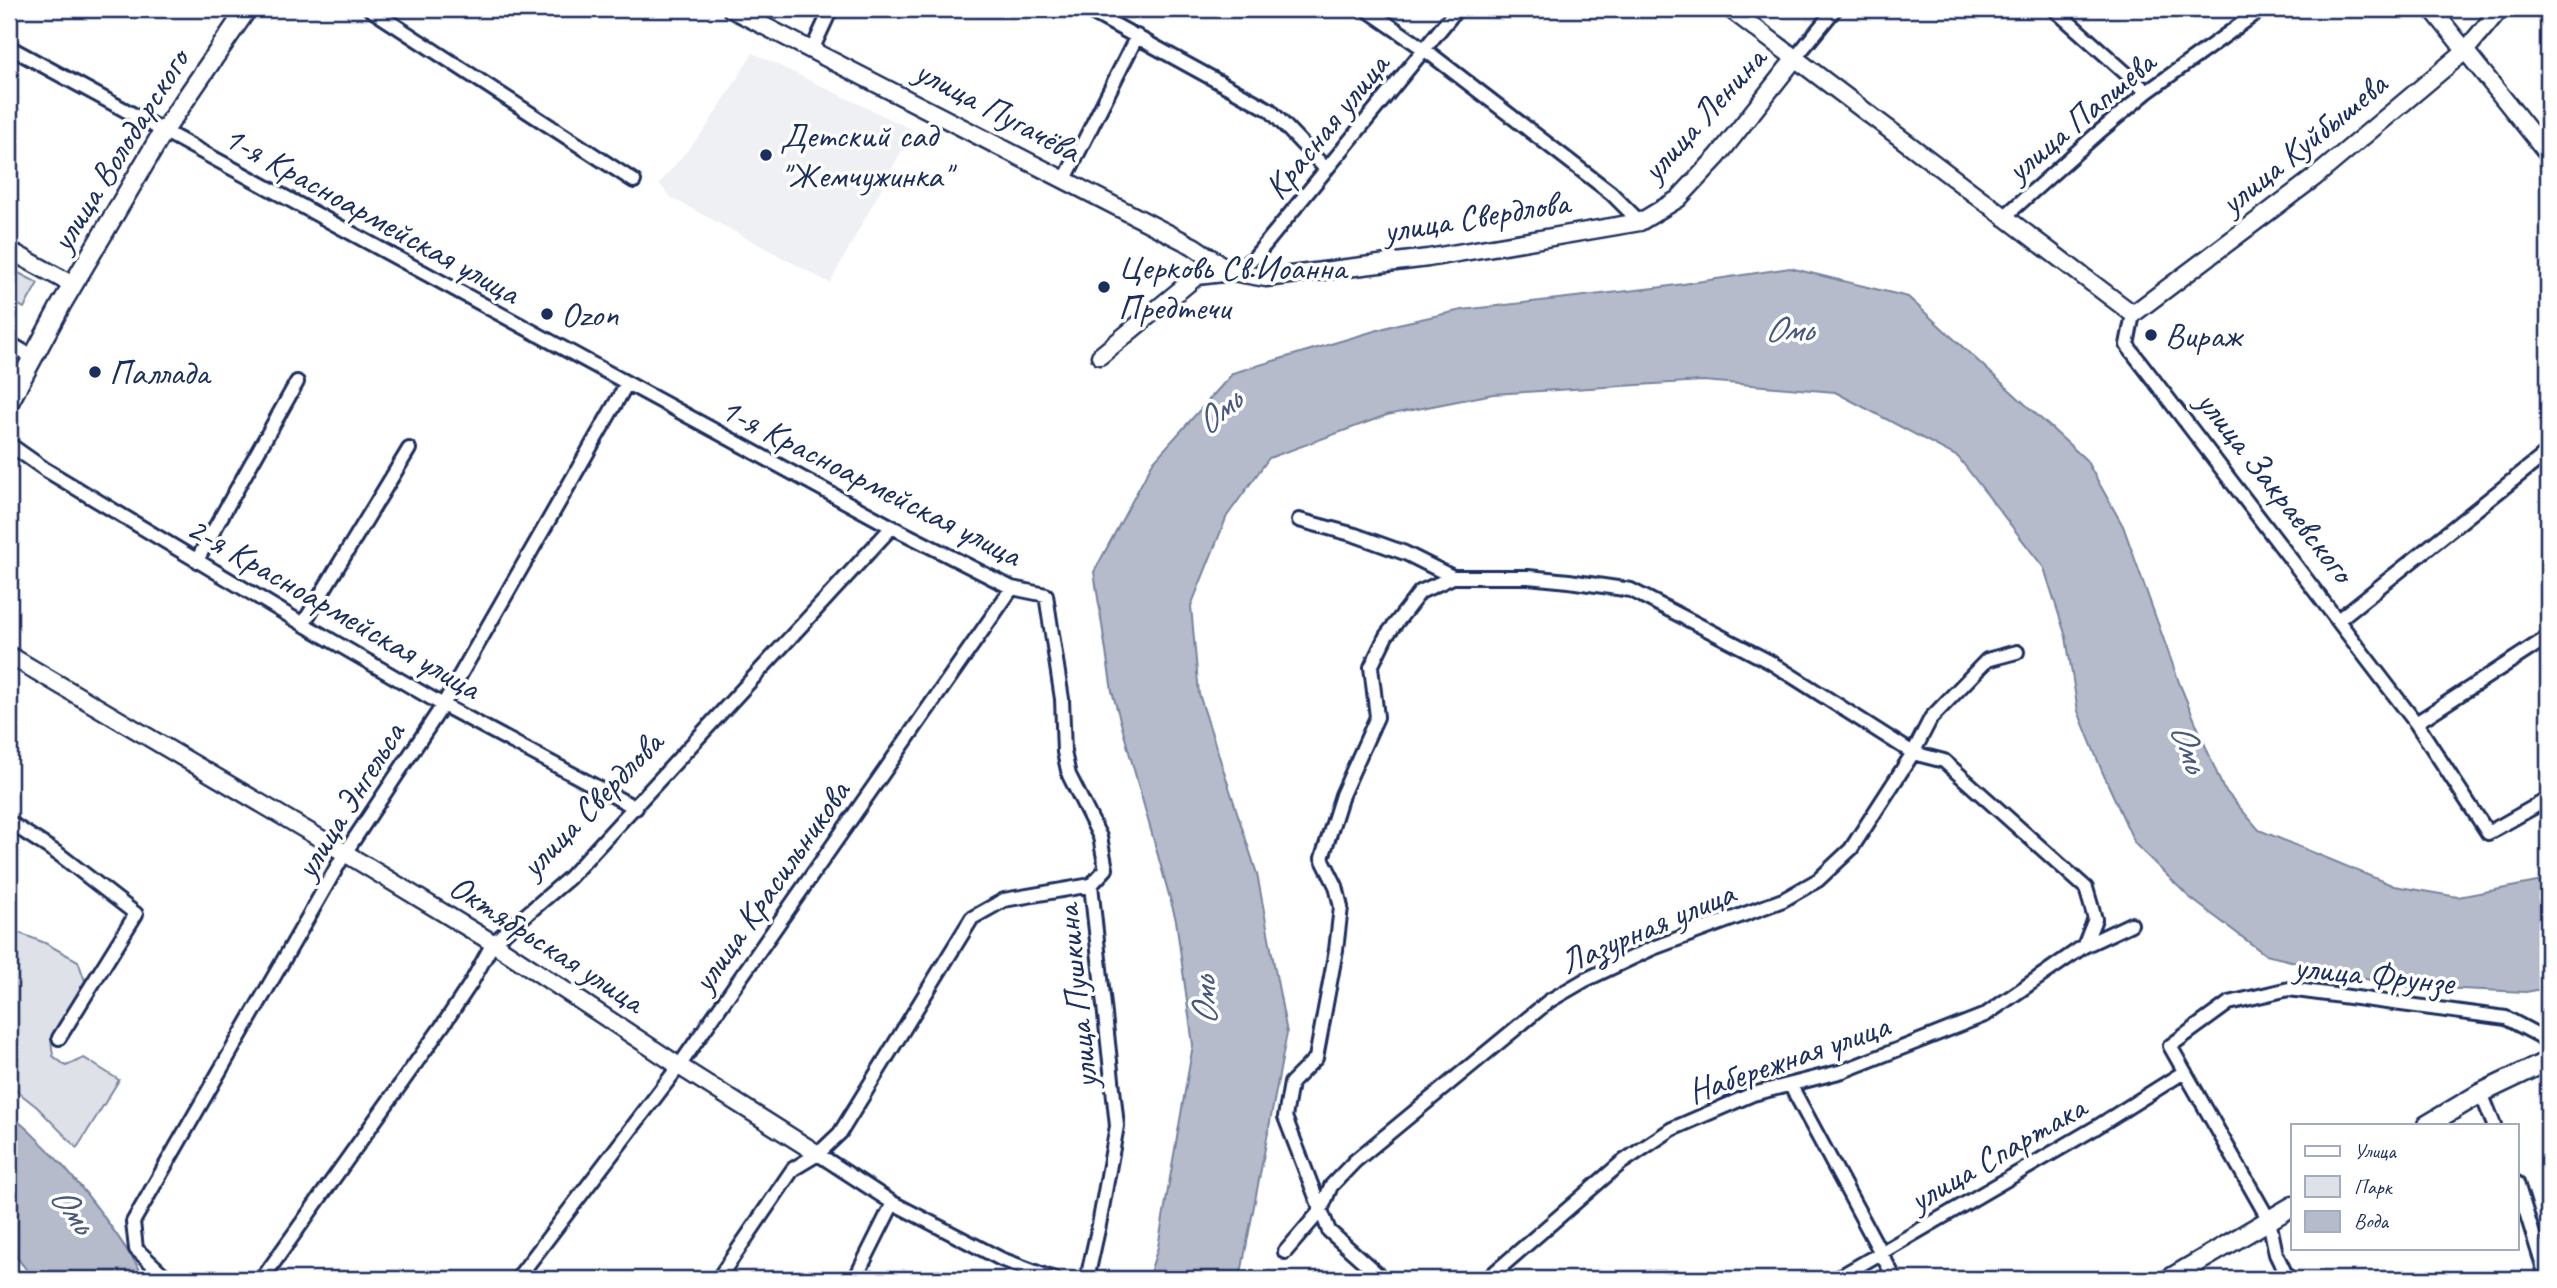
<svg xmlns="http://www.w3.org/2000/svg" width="2557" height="1288" viewBox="0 0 2557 1288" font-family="Caveat,sans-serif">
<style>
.built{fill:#eff0f4}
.green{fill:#dee1e7;stroke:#7c88a2;stroke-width:2}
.water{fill:#b5bbca;stroke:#77839f;stroke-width:2}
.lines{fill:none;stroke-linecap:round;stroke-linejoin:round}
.minor-casing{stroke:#1b2f5e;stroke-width:18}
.tertiary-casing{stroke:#1b2f5e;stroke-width:21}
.secondary-casing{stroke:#1b2f5e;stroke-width:23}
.minor{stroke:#fff;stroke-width:12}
.tertiary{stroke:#fff;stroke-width:16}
.secondary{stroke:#fff;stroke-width:18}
.poi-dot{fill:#1b2f5e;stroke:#fff;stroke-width:2.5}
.labels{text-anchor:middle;stroke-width:7;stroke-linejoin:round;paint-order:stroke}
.street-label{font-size:35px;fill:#1b2f5e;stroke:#fff}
.poi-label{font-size:35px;fill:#1b2f5e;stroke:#fff;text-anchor:start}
.water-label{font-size:37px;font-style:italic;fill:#49597e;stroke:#fff}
</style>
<rect width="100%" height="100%" fill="#fff"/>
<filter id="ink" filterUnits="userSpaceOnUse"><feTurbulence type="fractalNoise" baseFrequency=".0143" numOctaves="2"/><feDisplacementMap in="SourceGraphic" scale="14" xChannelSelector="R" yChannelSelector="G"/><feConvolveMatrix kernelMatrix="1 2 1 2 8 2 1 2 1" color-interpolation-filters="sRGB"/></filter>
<g filter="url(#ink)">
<path class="built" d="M753,53l160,77 -83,153 -158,-85 -13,-14 47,-56z"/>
<path class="green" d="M9,268l29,15 -14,25 -15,-8z
M9,929l36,14 33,18 7,20 -34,58 2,17 13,10 18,-8 35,22 -42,68 -40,-41 -28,-22z"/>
<path class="water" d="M1790,268l118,29 178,163 37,66 57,159 43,103 36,42 135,56 64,11 90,-17v108l-22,4 -131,-6 -129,-31 -77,-58 -54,-53 -33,-73 -24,-60 -12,-74 -22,-69 -86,-111 -123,-65 -132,-11 -210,13 -106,21 -118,43 -42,58 -36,90 8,88 58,180 30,159 -47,246h-92l10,-32 35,-202 -17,-125 -64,-229 -18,-119 59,-110 80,-89 165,-49 64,-14 201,-23z
M9,1113c55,46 99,106 137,166h-112l-25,-31z"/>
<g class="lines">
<g class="minor-casing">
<path id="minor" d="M370,9l264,172
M1086,9l184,101 56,59
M1366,9l58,40 187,144 29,29
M2054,9l93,83
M9,47l883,480 120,61 34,7 16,104 2,53 5,23 31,62 6,32 -15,16 26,241 -18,99 -12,54
M812,50l19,-41
M1796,57l39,-48
M1064,181l73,-145
M2003,218l95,-85 49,-41 115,-83
M1232,272l22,-14 203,-249
M2133,314l-6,31 289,378 72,110 60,-34
M9,343l24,14
M9,444l37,26 257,154 140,81 193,103
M1299,520l56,15 50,18 48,24
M197,560l100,-178
M2338,620l210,-168
M303,624l106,-175
M2416,723l132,-86
M9,822l51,33 76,59 -77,124
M1791,1086l104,193
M2481,1093l13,32
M818,1154l75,49 108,56 53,20
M2517,1183l30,96
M1285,1252l36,-42 10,-24 24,-25 194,-160 36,-21 68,-32 130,-48 35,-20 33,-31 62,-96 18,-35 56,-58 30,-8
M168,1279l-32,-30 -3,-27 212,-369 98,-148 183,-320
M262,1279l183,-257 26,-39 22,-40 76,-65 323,-351
M517,1279l162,-213 333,-478
M718,1279l75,-110 25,-15 22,-21 132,-215 32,-18 87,-15
M855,1279l38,-76
M1383,1279l-54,-48 -44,-114 6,-34 25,-25 20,-108 5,-43 -5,-21 -14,-28 20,-63 35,-78 -6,-50 15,-31 34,-44 33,-15h75l41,4 62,9 139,72 143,91 31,8 142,127 9,31 -11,27
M1487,1279l134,-116 51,-34 81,-35 90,-23 142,-56 99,-69 47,-22
M1836,1279l259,-151 89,-56
M2288,1279l-12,-25 -7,-34 -99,-174 59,-43 60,-14 217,29 34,18 8,8"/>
</g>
<g class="tertiary-casing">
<path id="tertiary" d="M731,9l462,237 39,26
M1730,9l403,305 182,-137 150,-126 35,-42
M2432,9l116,145
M9,250l64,35
M1100,356l97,-80 35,-4 34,6 162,-20 212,-36 38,-23 40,-43 78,-99
M9,655l336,198 148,90 186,123 139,88"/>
</g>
<g class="secondary-casing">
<path id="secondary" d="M9,402l52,-97 102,-173 84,-123
M2427,1125l54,-32 67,-32
M2169,1279l124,-73"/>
</g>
<use href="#minor" class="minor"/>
<use href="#tertiary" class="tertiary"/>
<use href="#secondary" class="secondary"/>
</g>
</g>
<g class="poi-dot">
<circle cx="766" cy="155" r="7"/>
<circle cx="1104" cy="287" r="7"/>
<circle cx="547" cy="314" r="7"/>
<circle cx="2151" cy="335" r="7"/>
<circle cx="95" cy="372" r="7"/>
</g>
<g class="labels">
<g class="street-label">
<text transform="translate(998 110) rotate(28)" y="12">улица Пугачёва</text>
<text transform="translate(1703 114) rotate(-48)" y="12">улица Ленина</text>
<text transform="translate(2080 116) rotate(-40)" y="12">улица Папшева</text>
<text transform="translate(1326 126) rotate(-51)" y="12">Красная улица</text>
<text transform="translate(2303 143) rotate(-39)" y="12">улица Куйбышева</text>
<text transform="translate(119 150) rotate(-58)" y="12">улица Володарского</text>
<text transform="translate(372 214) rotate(29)" y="12">1-я Красноармейская улица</text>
<text transform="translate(1476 216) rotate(-9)" y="12">улица Свердлова</text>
<text transform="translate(871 481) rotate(27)" y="12">1-я Красноармейская улица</text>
<text transform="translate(2276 486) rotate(52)" y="12">улица Закраевского</text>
<text transform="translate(334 607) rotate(30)" y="12">2-я Красноармейская улица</text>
<text transform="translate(349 800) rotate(-58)" y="12">улица Энгельса</text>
<text transform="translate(591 804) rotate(-46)" y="12">улица Свердлова</text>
<text transform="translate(770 886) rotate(-55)" y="12">улица Красильникова</text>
<text transform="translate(1647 927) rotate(-23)" y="12">Лазурная улица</text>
<text transform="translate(547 943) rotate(33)" y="12">Октябрьская улица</text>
<text transform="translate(2374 974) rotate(6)" y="12">улица Фрунзе</text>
<text transform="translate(1076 997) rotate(-96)" y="12">улица Пушкина</text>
<text transform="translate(1788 1058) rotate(-19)" y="12">Набережная улица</text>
<text transform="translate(1997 1153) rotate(-30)" y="12">улица Спартака</text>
</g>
<g class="poi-label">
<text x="780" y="147">Детский сад<tspan x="780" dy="40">"Жемчужинка"</tspan></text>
<text x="1118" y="279">Церковь Св.Иоанна<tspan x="1118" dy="40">Предтечи</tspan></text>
<text x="561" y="326">Ozon</text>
<text x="2165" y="347">Вираж</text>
<text x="109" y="384">Паллада</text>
</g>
<g class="water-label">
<text x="1788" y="341">Омь</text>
<text transform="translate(1217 411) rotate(-41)" y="13">Омь</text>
<text transform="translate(2190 746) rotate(70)" y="13">Омь</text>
<text transform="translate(1203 1002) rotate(-92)" y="13">Омь</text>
<text transform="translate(73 1208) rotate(54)" y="13">Омь</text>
</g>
</g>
<rect width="2557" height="1288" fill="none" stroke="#fff" stroke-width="35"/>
<rect x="18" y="18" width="2522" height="1253" fill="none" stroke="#1b2f5e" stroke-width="2.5" filter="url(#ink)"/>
<rect x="2291" y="1124" width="228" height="126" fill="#ffffff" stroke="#a4acbf" stroke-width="2"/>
<rect x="2305" y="1146" width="35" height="10" fill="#ffffff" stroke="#a4acbf" stroke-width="2"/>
<text x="2354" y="1158" font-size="21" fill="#1b2f5e">Улица</text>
<rect x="2305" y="1176" width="35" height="21" fill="#dee1e7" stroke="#a4acbf" stroke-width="2"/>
<text x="2354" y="1194" font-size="21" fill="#1b2f5e">Парк</text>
<rect x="2305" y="1211" width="35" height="21" fill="#b5bbca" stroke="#a4acbf" stroke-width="2"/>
<text x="2354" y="1228" font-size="21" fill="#1b2f5e">Вода</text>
</svg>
